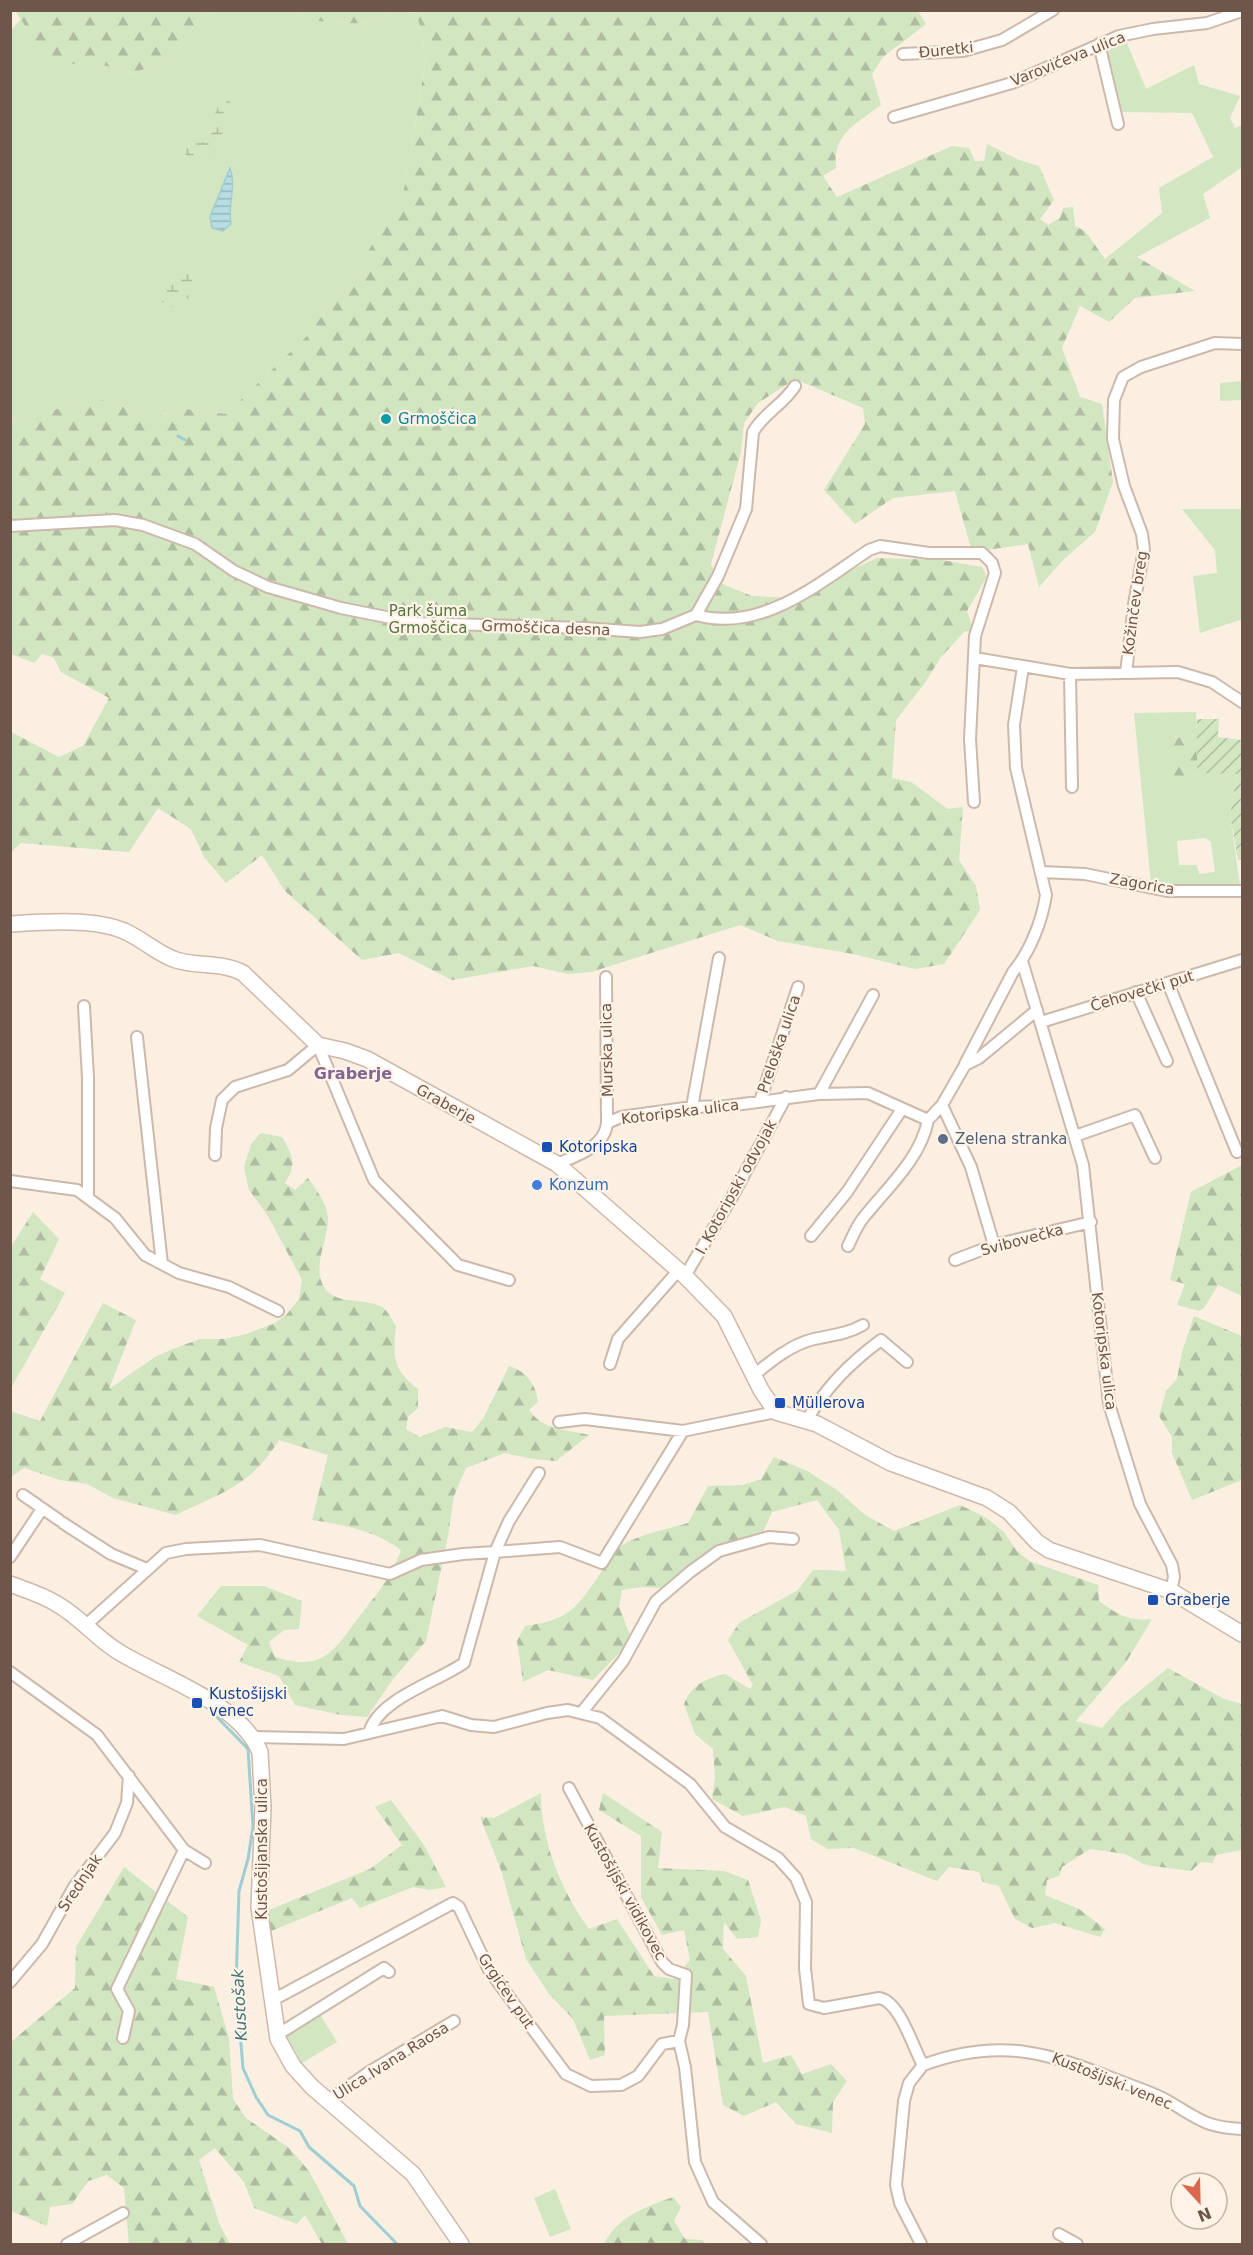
<svg xmlns="http://www.w3.org/2000/svg" width="1253" height="2255" viewBox="0 0 1253 2255" font-family="'DejaVu Sans',sans-serif">
<style>
.grass{fill:#d1e6c1;fill-rule:evenodd}
.forest{fill:url(#forest-firs)}
.wetland{fill:url(#wetland-marsh)}
.garden{fill:url(#garden-furrows)}
.water{fill:url(#water-rules);stroke:#9ecdd3;stroke-width:1.5}
.lines{fill:none;stroke-linecap:round;stroke-linejoin:round}
.stream{stroke:#9ecdd3;stroke-width:3}
.street-casing{stroke:#ccb9ab;stroke-width:14}
.secondary-casing{stroke:#cfb8a9;stroke-width:18}
.street{stroke:#fff;stroke-width:10}
.secondary{stroke:#fff;stroke-width:15}
.culture-dot{fill:#0f9aa8;stroke:#fef3e6;stroke-width:2}
.service-dot{fill:#5c6f8a;stroke:#fef3e6;stroke-width:2}
.transit-dot{fill:#1a4fb4;stroke:#fef3e6;stroke-width:2}
.shop-dot{fill:#3f7fe0;stroke:#fef3e6;stroke-width:2}
.labels{text-anchor:middle;stroke-width:4.5;stroke-linejoin:round;paint-order:stroke}
.street-label{font-size:15px;fill:#6f564a;stroke:#fef3e6}
.culture-label{font-size:15px;fill:#0d838f;stroke:#fef3e6;text-anchor:start}
.park-label{font-size:15px;fill:#547542;stroke:#fef3e6}
.service-label{font-size:15px;fill:#4e5e75;stroke:#fef3e6;text-anchor:start}
.transit-label{font-size:15px;fill:#164399;stroke:#fef3e6;text-anchor:start}
.shop-label{font-size:15px;fill:#366cbe;stroke:#fef3e6;text-anchor:start}
.neighbourhood-label{font-size:16px;font-weight:bold;fill:#816592;stroke:#fef3e6}
.water-label{font-size:16px;font-style:italic;fill:#42747b;stroke:#fef3e6}
</style>
<defs>
<pattern id="forest-firs" width="22" height="20" patternUnits="userSpaceOnUse" patternTransform="scale(1.5)"><rect width="22" height="20" fill="#d1e6c1"/><path d="M5 1l3.5 6h-7zM16 11l3.5 6h-7z" fill="#aebd9f"/></pattern>
<pattern id="wetland-marsh" width="20" height="14" patternUnits="userSpaceOnUse" patternTransform="scale(1.5)"><rect width="20" height="14" fill="#d1e6c1"/><path d="M1 5h8M5 5V1M11 12h8M15 12V8" fill="none" stroke="#aebd9f"/></pattern>
<pattern id="garden-furrows" width="10" height="10" patternUnits="userSpaceOnUse" patternTransform="scale(1.5)"><rect width="10" height="10" fill="#d1e6c1"/><path d="M-1 1l2-2M0 10L10 0M9 11l2-2" fill="none" stroke="#aebd9f"/></pattern>
<pattern id="water-rules" width="6" height="5" patternUnits="userSpaceOnUse" patternTransform="scale(1.5)"><rect width="6" height="5" fill="#b7dde2"/><path d="M0 2.5h6" fill="none" stroke="#99b6b9"/></pattern>
</defs>
<rect width="100%" height="100%" fill="#faefe1"/>
<path class="grass" d="M213,11h79l26,10 49,3 28,-13 22,2 9,46 -23,136 -46,74 -51,68 -80,77 -40,-5 -33,8 -59,-20 -83,27 -1,-393 12,-13 30,46h47l35,9 38,-15 28,-40z
M1125,38l21,51 48,-24 5,19 41,12 -10,22 5,10 7,-3v42l-39,27 7,24 -73,39 -32,2 57,-46 -3,-25 54,-31 -21,-44 -73,-1 -16,-63z
M1242,381v19l-22,1v-18z
M1182,509h60v113l-2,-2 -40,13 -7,-57 24,-3 -2,-23z
M1196,712l1,20h-8l-11,6 -4,-3 11,47 12,-9h40l-7,42 10,71 -59,3 -30,-6 -17,-170zM1205,838l6,4 4,30 -16,2 -2,-9h-18l-2,-24z
M319,2013l18,29 -35,21 -15,-26 15,-14z
M555,2189l16,40 -21,8 -16,-39z"/>
<path class="forest" d="M15,11h198l-13,7 -28,40 -38,15 -35,-9h-47z
M292,11h103l-28,13 -50,-3z
M407,11h511l8,13 -43,33 -11,17 9,31c-25,19 -49,29 -45,63l-13,8 14,21 115,-51 17,2 6,13h9l3,-17 32,16 20,6 15,34 -14,19 8,6 12,-7 3,-10 10,-1 2,19 10,5 20,28 32,-2 58,34 -60,7 -26,24 -29,-16 -18,42 18,49 22,7 11,78 -18,50 -32,28 -24,27 -11,-43 -56,8 -17,-61 -62,7 -38,26 -31,-34 41,-66 -2,-16 -68,-29 -37,24 -14,20 -3,29 -30,112 9,19 32,13 39,2 86,-40 65,2 40,7 5,9 -20,35 7,21 -9,-1 -24,26 -17,27 -28,36 -4,58 19,4 37,27 15,-2 -4,53 17,26 4,24 -36,54 -29,5 -62,-15 -75,-13 -38,-16 -149,47 -23,2 -35,-8 -81,14 -53,-27 -37,7 -77,-69 -23,-36 -36,28 -22,-26 -13,-28 -33,-21 -29,44 -108,-9 -10,9v-120l48,25 24,-11 26,-48 -48,-26 -7,-14 -12,-4 -8,9 -23,-9v-230l83,-27 59,20 33,-8 40,5 80,-77 51,-68 46,-74 23,-136 -9,-46z
M1166,732l12,6 11,-6h8v41l-12,9 -15,4z
M261,1133l21,4c11,19 15,27 3,46l10,7 13,-12c8,12 20,26 20,41 0,23 -18,50 -2,71 13,15 40,8 56,17 6,4 10,13 14,19 -3,30 -4,43 22,63v19l-10,9 -2,12 14,8 25,-10 27,5 11,-13 26,-53c17,5 27,18 29,36l-9,8c13,20 39,20 60,25l-33,26 -23,-2 -28,-6 -39,15 -12,28 -6,40 -22,105 -33,38 -26,38 -26,-2 -46,-10 -16,-29 -40,-14 9,-17 -51,-29 24,-30h43l38,15 -3,28 -15,1 -15,12 6,15c53,16 59,-9 88,-45 18,-24 28,-34 38,-62 -27,-20 -57,-25 -89,-30l16,-65 -49,-15c-31,48 -54,51 -103,75l-63,-17 -26,-14 -27,-4 -36,-12 -13,9 -1,-66 30,10 63,-118 33,17 -27,69 46,-32 18,-8 27,-10h24l19,-4 30,-11 13,-9 13,-16 3,-19 -34,-64 -19,-26 -5,-23 7,-23z
M1242,1165v131l-24,-11 -14,23 -5,3 -22,-6 8,-21 -15,-4 21,-88z
M33,1212l26,27 -19,40 25,14 -54,95v-141z
M1194,1316l48,20v144l-50,20 -20,-47v-16l-13,-21 7,-25 11,-12 5,-27z
M774,1457l33,14 30,19 28,25 29,16 66,-26 25,12 19,15 12,18 13,11 69,24 1,16c17,13 31,21 53,18l-26,43 -50,59 26,7 19,-22 47,-38 56,31 18,5v146l-26,5 -3,8 -12,-1 -10,9 -45,-6 -21,-11 -35,-5 -28,18 -3,9 -12,4 -2,15 34,14 26,20 -5,8 -45,-14 -23,5 -17,-9 -16,-33 -16,-4 -4,-10 -30,-5 -12,14 -83,-33 -27,1 -16,-10 -5,-23 -21,-9 -42,9 -31,-17 3,-21 -2,-29 -18,-15 -11,-30c8,-19 20,-25 41,-30l25,15 3,-4 -25,-45 11,-17 59,-33 15,-20 33,1 -7,-41 -22,-30 -45,12 -10,23 -46,12 -55,41 -20,-1 -19,3 -3,17 11,28 -9,16 -28,29 -45,-10 -25,12 -6,-41 8,-15c44,-6 51,-17 75,-52 4,-7 9,-17 15,-23 15,-15 53,-22 73,-28l20,-37 35,-1 18,-6z
M541,1793c0,49 20,97 48,136l28,-10 37,57 20,3 16,-19 -6,-30 -22,5 -21,-38v-61l-42,-26 4,-17 59,39 -4,36 66,3 24,9 13,40 -3,17 -21,2 -13,-17 -1,27 23,27 17,87 28,-8 11,19 29,-10 16,17 -14,21 -1,31 -36,-9 -20,-22 -32,14 -21,-11 -15,-93 -104,4 1,39 -15,5 -17,-41 -24,-25 -23,-35 -25,-89 -21,-53 14,1z
M391,1800l33,45 22,42 -17,3 -16,-3 -53,21 -8,-10 -81,33 -7,-19 106,-43 32,-24 -27,-38z
M124,1867l64,50 -12,62 38,8 15,51 4,61 13,19 43,30 20,23 39,73h-26l-17,-29 -8,9 -43,-16 -10,-26 -29,-34 -16,12 20,63 11,21h-101l-5,-56 -17,-13 -19,6 -16,23 -22,3 -3,19 -36,-15v-169l64,-54 1,-41z
M673,2197l8,10 -7,14 11,18 17,1 4,4h-102c14,-28 40,-36 69,-47z"/>
<path class="wetland" d="M224,95l7,8 -7,28 -8,11v10l-11,5 -17,2 -4,-8 5,-7 17,-2 5,-20z
M187,269l5,8v21l-13,1 -8,9 -4,1 -6,-4c4,-15 13,-27 26,-36z"/>
<path class="garden" d="M1197,719h22l-1,18 24,3v119l-4,1 -8,-45 7,-41 -40,-1z"/>
<path class="water" d="M230,168c7,18 -3,37 1,56l-8,7 -11,-3 -2,-11z"/>
<g class="lines">
<path class="stream" d="M178,436l7,4
M215,1715l33,34 5,78 -5,32 -9,32 -3,93 7,84 13,29 12,18 32,16 9,16 45,39 6,20 37,38"/>
<g class="street-casing">
<path id="street" d="M1099,44l19,80
M903,54l60,-3 39,-11 51,-30
M894,117l118,-34 107,-47 34,-7 54,-6 35,-12
M10,526l105,-6 28,5 52,19 39,27 34,16 73,21 75,15 168,5 56,4 22,-3 34,-14 22,-39 28,-67 7,-77c11,-19 31,-28 42,-46
M696,615c65,18 122,-31 173,-65l11,-4 49,7h53l10,10 3,10 -20,63 -5,103 4,63
M975,658l95,16 108,-2 34,10 30,20
M1126,673l8,-69 10,-54 -2,-16 -18,-48 -11,-47 1,-39 9,-23 18,-10 74,-24 27,1
M1070,674l2,113
M1042,872l43,2 82,17h75
M1022,961l61,204 26,239 31,100 32,61 2,12 -3,14
M606,977l1,146
M1168,983l69,169
M1136,992l31,69
M84,1006l4,72v118
M1041,1022l201,-62
M137,1037l25,227
M965,1064l48,-92c17,-20 29,-51 33,-77l-30,-127 -2,-43 9,-58
M819,1094l54,-99
M760,1101l38,-114
M942,1105l29,62 23,78
M692,1107l27,-149
M1075,1136l60,-21 20,43
M215,1155l1,-27 6,-28 13,-13 53,-17 30,-25 56,135 84,85 51,15
M557,1164c19,-8 48,-17 50,-41l14,-6 71,-10 35,-1 92,-12 49,-1 60,27 14,-15 23,-40 14,-7 58,-48
M10,1181l67,9 38,28 30,37 34,18 50,14 49,24
M811,1236l36,-44 55,-83
M848,1246c5,-10 9,-21 16,-29 23,-29 57,-59 64,-97
M955,1260l39,-15 97,-23
M685,1276l47,-79 54,-100
M610,1364l8,-25 60,-68
M754,1375c17,-14 38,-31 60,-36 18,-4 33,-5 49,-14
M807,1420c18,-32 44,-58 74,-80l26,22
M559,1422l26,-3 98,12 93,-19
M23,1495l36,25
M63,1523l48,31 36,15
M10,1557l32,-48
M86,1625l80,-72 20,-4 74,-4 130,29 31,-14 42,-6 32,-2 14,-31 30,-48
M10,1672l87,63 87,115 21,13
M582,1712l41,-51 33,-60 34,-29 29,-21 50,-14 24,2
M369,1733c9,-34 68,-51 95,-70l31,-111 65,-5 42,16 81,-132
M251,1737l93,2 98,-23 29,9 23,2 53,-14 21,-3 32,8 90,66 35,43 53,31 18,20 10,24 -1,66 4,36 15,4 55,-10c21,3 34,50 44,67
M569,1788l93,174 7,7 17,6 -3,50 -4,16 6,26 10,95 18,40 48,42
M10,1982l32,-38 32,-57 41,-54 12,-30 2,-27
M271,2001l182,-98 6,4 30,63 77,104 25,12 30,-1 17,-9 24,-32 17,-3
M277,2035l107,-67 5,4
M123,2038l6,-27 -12,-22 67,-139
M923,2065c75,-28 124,-13 194,15 17,7 35,12 51,21 31,18 36,26 74,28
M328,2101l41,-29 85,-51
M1059,2234l18,10
M67,2244l56,-31
M921,2244l-21,-41 -4,-18 8,-84 5,-18 14,-18"/>
</g>
<g class="secondary-casing">
<path id="secondary" d="M10,924c33,-2 85,-6 114,7 19,8 33,23 52,29 22,7 47,2 67,13l75,72 27,6 22,8 190,105 128,112 39,40 37,74 15,22 41,12 74,39 96,35 22,14 28,30 12,8 122,41 71,43
M10,1584c16,6 33,11 47,20 23,13 40,35 62,48 44,27 120,50 141,100l3,56 -4,99 19,132 15,27 19,21 101,87 48,70"/>
</g>
<use href="#street" class="street"/>
<use href="#secondary" class="secondary"/>
</g>
<circle class="culture-dot" cx="386" cy="419" r="6"/>
<circle class="service-dot" cx="943" cy="1139" r="6"/>
<g class="transit-dot">
<rect x="541" y="1141" width="12" height="12" rx="3"/>
<rect x="774" y="1397" width="12" height="12" rx="3"/>
<rect x="1147" y="1594" width="12" height="12" rx="3"/>
<rect x="191" y="1697" width="12" height="12" rx="3"/>
</g>
<circle class="shop-dot" cx="537" cy="1185" r="6"/>
<g class="labels">
<g class="street-label">
<text transform="translate(946 50) rotate(-6)" y="5">Đuretki</text>
<text transform="translate(1068 59) rotate(-22)" y="5">Varovićeva ulica</text>
<text transform="translate(1135 603) rotate(-82)" y="5">Kožinčev breg</text>
<text transform="translate(546 628) rotate(2)" y="5">Grmoščica desna</text>
<text transform="translate(1142 884) rotate(10)" y="5">Zagorica</text>
<text transform="translate(1142 991) rotate(-17)" y="5">Čehovečki put</text>
<text transform="translate(779 1044) rotate(-71)" y="5">Preloška ulica</text>
<text transform="translate(607 1050) rotate(-91)" y="5">Murska ulica</text>
<text transform="translate(446 1104) rotate(29)" y="5">Graberje</text>
<text transform="translate(680 1112) rotate(-7)" y="5">Kotoripska ulica</text>
<text transform="translate(736 1187) rotate(-61)" y="5">I. Kotoripski odvojak</text>
<text transform="translate(1022 1240) rotate(-15)" y="5">Svibovečka</text>
<text transform="translate(1104 1351) rotate(83)" y="5">Kotoripska ulica</text>
<text transform="translate(262 1849) rotate(-90)" y="5">Kustošijanska ulica</text>
<text transform="translate(80 1883) rotate(-56)" y="5">Srednjak</text>
<text transform="translate(625 1892) rotate(61)" y="5">Kustošijski vidikovec</text>
<text transform="translate(506 1991) rotate(56)" y="5">Grgićev put</text>
<text transform="translate(391 2061) rotate(-32)" y="5">Ulica Ivana Raosa</text>
<text transform="translate(1112 2081) rotate(22)" y="5">Kustošijski venec</text>
</g>
<g class="culture-label">
<text x="398" y="424">Grmoščica</text>
</g>
<g class="park-label">
<text x="428" y="616">Park šuma<tspan x="428" dy="17">Grmoščica</tspan></text>
</g>
<g class="service-label">
<text x="955" y="1144">Zelena stranka</text>
</g>
<g class="transit-label">
<text x="559" y="1152">Kotoripska</text>
<text x="792" y="1408">Müllerova</text>
<text x="1165" y="1605">Graberje</text>
<text x="209" y="1699">Kustošijski<tspan x="209" dy="17">venec</tspan></text>
</g>
<g class="shop-label">
<text x="549" y="1190">Konzum</text>
</g>
<g class="neighbourhood-label">
<text x="353" y="1079">Graberje</text>
</g>
<g class="water-label">
<text transform="translate(239 2005) rotate(-93)" y="6">Kustošak</text>
</g>
</g>
<rect width="1253" height="2255" fill="none" stroke="#6f564a" stroke-width="24"/>
<g transform="translate(1199 2201) rotate(158)"><circle r="28" fill="#fef3e6" stroke="#c5b4a8" stroke-width="1.5"/>
<path d="M0-4.5L10 22L0 15L-10 22Z" fill="#dd674d"/>
<text y="-9" font-size="16" font-weight="bold" text-anchor="middle" fill="#6f564a">N</text>
</g>
</svg>
